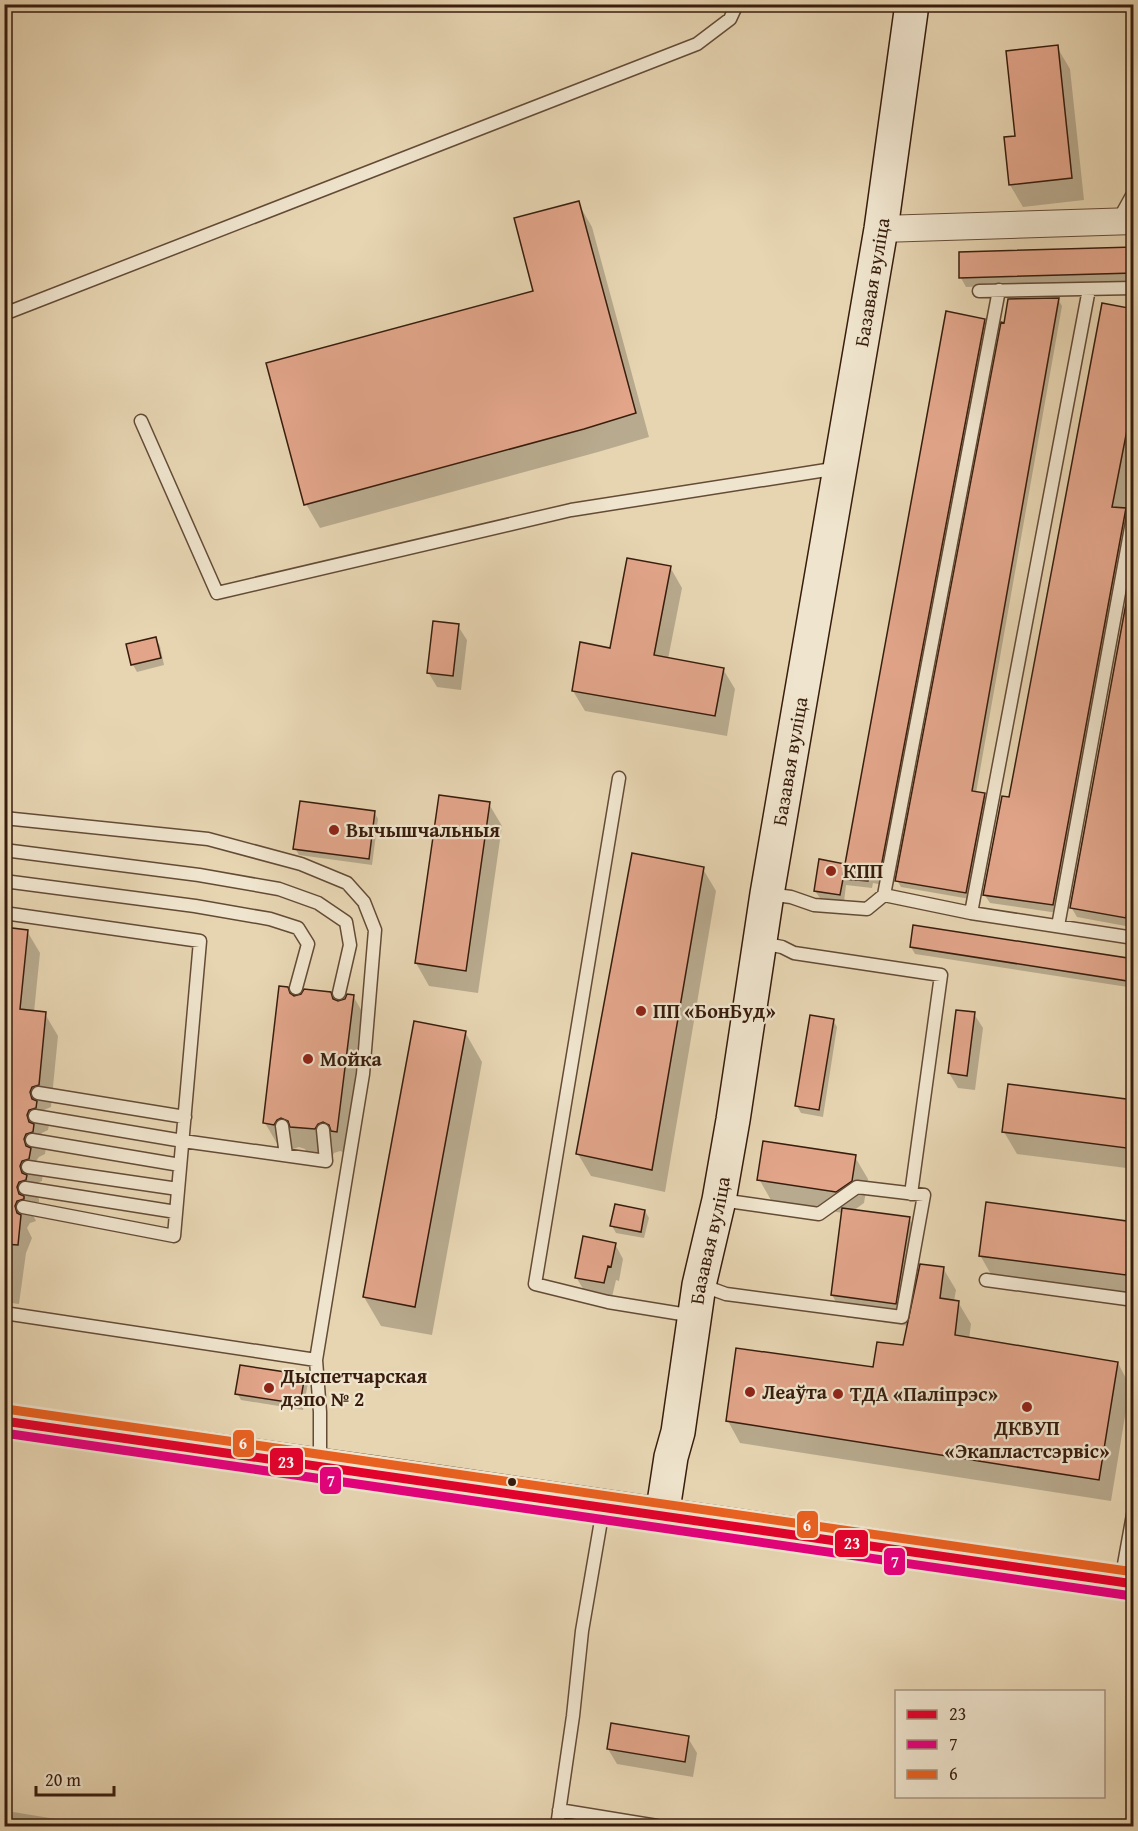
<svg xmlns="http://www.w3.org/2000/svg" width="1138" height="1831" viewBox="0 0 1138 1831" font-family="'Gentium Book Plus',serif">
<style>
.shadow{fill:#0003}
.building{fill:#e2a58a;stroke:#381d0d;stroke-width:1.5}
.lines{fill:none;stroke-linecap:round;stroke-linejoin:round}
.lane-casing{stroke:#644b36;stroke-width:15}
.street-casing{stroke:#644b36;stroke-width:28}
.secondary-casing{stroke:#381d0d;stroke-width:36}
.primary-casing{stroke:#381d0d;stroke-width:36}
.lane{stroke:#efe4cd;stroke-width:12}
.street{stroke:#efe4cd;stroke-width:26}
.secondary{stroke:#efe4cd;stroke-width:33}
.primary{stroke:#e7d5b2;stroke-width:33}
.bus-1-casing{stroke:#efe4cd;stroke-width:14}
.bus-2-casing{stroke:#efe4cd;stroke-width:14}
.bus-3-casing{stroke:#efe4cd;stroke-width:14}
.bus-1{stroke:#e4002b;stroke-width:9}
.bus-2{stroke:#e5007d;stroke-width:9}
.bus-3{stroke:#e96121;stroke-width:9}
.poi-dot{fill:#8f2418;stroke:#efe4cd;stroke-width:2}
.bus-dot{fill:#381d0d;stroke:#efe4cd;stroke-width:2}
.labels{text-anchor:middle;stroke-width:4.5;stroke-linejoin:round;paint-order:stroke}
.street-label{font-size:20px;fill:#381d0d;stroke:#efe4cd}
.poi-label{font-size:20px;font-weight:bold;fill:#381d0d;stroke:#efe4cd;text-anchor:start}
.line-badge{stroke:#efe4cd;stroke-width:2}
.badge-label{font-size:16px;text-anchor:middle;font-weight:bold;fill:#fff}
</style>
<rect width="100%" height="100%" fill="#e7d5b2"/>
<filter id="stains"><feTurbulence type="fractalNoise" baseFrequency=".00333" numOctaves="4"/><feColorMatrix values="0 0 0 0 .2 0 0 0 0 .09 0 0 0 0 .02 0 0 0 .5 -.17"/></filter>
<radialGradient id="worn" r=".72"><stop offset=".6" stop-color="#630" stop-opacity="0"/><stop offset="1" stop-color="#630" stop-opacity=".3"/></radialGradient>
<path class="shadow" d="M1057,47l13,22 14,131 -61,7 -13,-22 7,-48z
M578,203l14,24 57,210 -51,15 -278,76 -14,-24 228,-211z
M1134,248v34l-168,5 -5,-9 -1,-24z
M1058,299l4,7 -86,487 8,1 4,7 -18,98 -69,-12 -4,-7z
M1134,310v205l-76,398 -68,-10 -6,-9z
M984,320l4,7 -105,558 -10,-2 -1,5 -26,-3 -2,17 -24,-4 -5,-7 29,-26 2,3z
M670,567l12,21 -14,71 55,10 12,20 -8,47 -142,-25 -12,-20 38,-42z
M1134,568v357l-3,-1v3l-54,-10 -6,-10z
M458,626l9,14 -6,50 -24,-3 -9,-15z
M156,639l4,7 4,19 -27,7 -4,-7 -5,-20z
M440,797l49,7 13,22 -24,167 -49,-7 -13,-23z
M374,812l4,7 -6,46 -73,-10 -4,-7z
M703,869l13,22 -51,301 -74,-16 -13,-22z
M4,929l23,2 13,22 -6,59 11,2 13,22 -7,71 -7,3 -1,4 6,11 -1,5 -6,3 -2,4 6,11 -1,6 -6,3 -3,4 7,11 -1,9 -8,3 -1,4 6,11v3l-8,3 -1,4 6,12 -6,2 -3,5 5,10 -6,15 -7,51 -15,-2z
M911,947l223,14v27l-219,-34z
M330,993l8,10 15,-7 17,29 -24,128 -6,-2 -6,2 -2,5 -23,-2 -4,-7 -6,-2 -6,2 -2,4 -9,-1 -17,-29 27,-127z
M974,1014l9,14 -8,62 -17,-2 -9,-15z
M833,1020l4,7 -14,90 -22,-4 -4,-7z
M465,1032l17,30 -50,273 -51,-9 -17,-29z
M1134,1101v68l-117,-15 -13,-22z
M855,1157l13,22 -4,24 -11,8 56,7 13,23 -7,39 28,-12 13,22 -2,11 4,1 13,22 -2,15 149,24 12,23 -19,115 -371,-58 -12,-22 147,-52 30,-22 4,-21 -64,-9 -13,-22 11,-82 -71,-11 -13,-23z
M645,1211l4,7 -5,20 -28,-5 -4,-7z
M1134,1225v71l-141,-18 -13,-23z
M615,1244l8,15 -4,22 -3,-1 -4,17 -27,-5 -9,-15z
M304,1376l4,7 -5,27 -62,-10 -4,-7z
M688,1738l9,15 -4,24 -76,-13 -9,-15z
M13,1812l49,8 3,6h-55z"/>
<path class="building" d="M1058,45l14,133 -63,7 -5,-48 11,-1 -9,-85z
M579,201l57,212 -52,16 -280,76 -38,-142 267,-72 -19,-73z
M1134,247v26l-175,5v-26z
M1059,298l-87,493 13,2 -19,100 -71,-12 106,-559 3,1 4,-24z
M1102,303l32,6v85l-22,113 14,1 -73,397 -70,-10 19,-99 7,1z
M946,311l39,8 -106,559 -10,-2 -1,5 -25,-2 -3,16 -26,-4 5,-32 26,5 -2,11z
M627,558l44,8 -17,89 70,13 -9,48 -143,-25 8,-49 30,6z
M1134,560v314l-8,44 -56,-10z
M433,621l26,3 -6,52 -26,-3z
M156,637l5,21 -30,7 -5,-21z
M439,795l51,7 -24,169 -51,-8z
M300,801l75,10 -6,48 -76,-10z
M632,853l72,14 -52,303 -76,-16z
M913,925l221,34v23l-224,-35z
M4,927l24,3 -8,79 26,3 -7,73 -7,2 -2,5 2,7 5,2 -1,7 -7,2 -2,5 2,7 5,2 -1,8 -7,2 -2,5 2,7 5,2 -2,11 -7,2 -2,5 2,7 5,2 -1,5 -7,2 -2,5 2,7 5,2v3l-7,2 -2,5 2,7 4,2 -3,30 -14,-1z
M279,986l9,1 2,6 4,3 7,-2 3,-5 27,3 2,7 5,2 7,-2 2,-5 7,1 -17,137 -6,-1 -2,-6 -6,-3 -5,2 -3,5 -25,-2 -2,-6 -7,-3 -4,2 -3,5 -11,-2z
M956,1010l19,2 -8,64 -19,-3z
M810,1015l24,4 -15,91 -24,-4z
M414,1021l52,10 -51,276 -52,-10z
M1008,1084l126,16v49l-132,-17z
M763,1141l93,14 -4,26 -16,11 -79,-12z
M986,1202l148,20 -8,53 -147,-19z
M615,1204l30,6 -4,22 -31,-6z
M842,1208l68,9 -14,87 -65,-9z
M583,1236l33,7 -5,24 -3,-1 -4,17 -29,-5z
M920,1264l24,3 -4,31 19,3 -4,34 163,27 -19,118 -373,-59 10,-73 137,19 4,-25 26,3z
M240,1365l65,10 -5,29 -65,-10z
M611,1723l78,13 -4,26 -78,-13z"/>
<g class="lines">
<g class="lane-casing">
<path id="lane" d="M1118,221l16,-29
M979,291l155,-3
M4,314l693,-270 33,-25 7,-15
M141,421l76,172 354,-83 268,-42
M619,778l-84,506 73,18 86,14
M4,818l204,21 93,25 46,19 17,19 11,28 -12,144 -47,286 4,52v51
M4,850l195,25 80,14 39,14 28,19 4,23 -11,48
M4,881l191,25 75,13 28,9 10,16 -12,44
M768,894l23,3 23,8 53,4 17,-14 87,18 163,25
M884,895l115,-605
M4,913l196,28 -26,295 -151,-29
M971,913l118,-624
M1058,926l76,-415
M761,943l21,4 12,6 147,22 -30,219
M38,1093l147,24
M35,1116l148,25 143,20 -3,-31
M282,1126l4,29
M32,1140l148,25
M28,1167l150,22
M25,1188l151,24
M986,1280l148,20
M701,1285l25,9 176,23 22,-122 -67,-8 -38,27 -98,-14
M4,1313l312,47
M1121,1581l13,-72
M559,1810l98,16
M557,1826l16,-110 9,-85 21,-122"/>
</g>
<g class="street-casing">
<path id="street" d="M881,229l253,-8"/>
</g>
<g class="secondary-casing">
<g id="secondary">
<path id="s1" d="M662,1516l9,-59 7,-25 21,-147 20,-85 14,-80 34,-226 114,-665 31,-225"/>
</g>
</g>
<g class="primary-casing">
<path id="primary" d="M4,1421c377,52 753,108 1130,163"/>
</g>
<use href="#lane" class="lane"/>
<use href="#street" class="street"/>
<use href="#secondary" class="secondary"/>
<use href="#primary" class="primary"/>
<g class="bus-1-casing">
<path id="bus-1" d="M4,1421l1130,163"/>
</g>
<g class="bus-2-casing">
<path id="bus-2" d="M4,1433l1128,163"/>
</g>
<g class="bus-3-casing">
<path id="bus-3" d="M6,1409l1128,163"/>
</g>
<use href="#bus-1" class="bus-1"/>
<use href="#bus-2" class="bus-2"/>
<use href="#bus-3" class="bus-3"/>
</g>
<g class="poi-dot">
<circle cx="334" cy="830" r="6"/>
<circle cx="831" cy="871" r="6"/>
<circle cx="641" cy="1011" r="6"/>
<circle cx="308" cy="1059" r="6"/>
<circle cx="269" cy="1388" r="6"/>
<circle cx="750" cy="1392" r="6"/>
<circle cx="838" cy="1394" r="6"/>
<circle cx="1027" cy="1407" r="6"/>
</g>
<circle class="bus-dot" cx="512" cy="1482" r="5"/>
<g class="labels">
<g class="street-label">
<text dy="7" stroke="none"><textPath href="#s1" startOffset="1252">Базавая вуліца</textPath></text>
<text dy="7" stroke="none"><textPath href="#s1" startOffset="766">Базавая вуліца</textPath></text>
<text dy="7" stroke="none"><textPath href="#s1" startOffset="280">Базавая вуліца</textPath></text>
</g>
<g class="poi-label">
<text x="346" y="837">Вычышчальныя</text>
<text x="843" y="878">КПП</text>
<text x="653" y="1018">ПП «БонБуд»</text>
<text x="320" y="1066">Мойка</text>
<text x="281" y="1383">Дыспетчарская<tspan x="281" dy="23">дэпо № 2</tspan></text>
<text x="762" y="1399">Леаўта</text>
<text x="850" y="1401">ТДА «Паліпрэс»</text>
<text x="1027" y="1435" text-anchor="middle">ДКВУП<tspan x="1027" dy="23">«Экапластсэрвіс»</tspan></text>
</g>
</g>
<g class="line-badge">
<rect x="232" y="1429" width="23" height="29" rx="6" fill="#e96121"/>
<rect x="269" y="1447" width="35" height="29" rx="6" fill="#e4002b"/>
<rect x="319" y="1466" width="23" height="29" rx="6" fill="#e5007d"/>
<rect x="796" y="1510" width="23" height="29" rx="6" fill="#e96121"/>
<rect x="834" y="1529" width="35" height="29" rx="6" fill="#e4002b"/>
<rect x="883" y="1547" width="23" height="29" rx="6" fill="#e5007d"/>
</g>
<g class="badge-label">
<text x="243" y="1449">6</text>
<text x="286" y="1468">23</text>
<text x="331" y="1486">7</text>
<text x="807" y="1531">6</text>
<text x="852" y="1549">23</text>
<text x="895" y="1567">7</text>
</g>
<rect width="1138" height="1831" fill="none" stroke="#e7d5b2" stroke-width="24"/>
<rect x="6" y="6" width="1126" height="1819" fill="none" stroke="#381d0d" stroke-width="3"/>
<rect x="12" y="12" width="1114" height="1807" fill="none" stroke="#381d0d" stroke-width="1.5"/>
<rect x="895" y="1690" width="210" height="108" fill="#efe4cd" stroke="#a69480" stroke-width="1.5"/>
<rect x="907" y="1710" width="30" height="9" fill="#e4002b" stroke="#a69480" stroke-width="1.5"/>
<text x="949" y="1720" font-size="18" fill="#381d0d">23</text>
<rect x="907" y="1740" width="30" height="9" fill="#e5007d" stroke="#a69480" stroke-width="1.5"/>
<text x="949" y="1750" font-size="18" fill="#381d0d">7</text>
<rect x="907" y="1770" width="30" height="9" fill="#e96121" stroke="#a69480" stroke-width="1.5"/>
<text x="949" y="1780" font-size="18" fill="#381d0d">6</text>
<path d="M36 1786v9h78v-9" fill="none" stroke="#381d0d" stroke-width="3"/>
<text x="45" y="1786" font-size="18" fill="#381d0d" stroke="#efe4cd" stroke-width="4.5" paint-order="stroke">20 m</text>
<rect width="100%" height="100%" filter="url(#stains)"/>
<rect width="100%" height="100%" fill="url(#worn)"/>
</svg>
